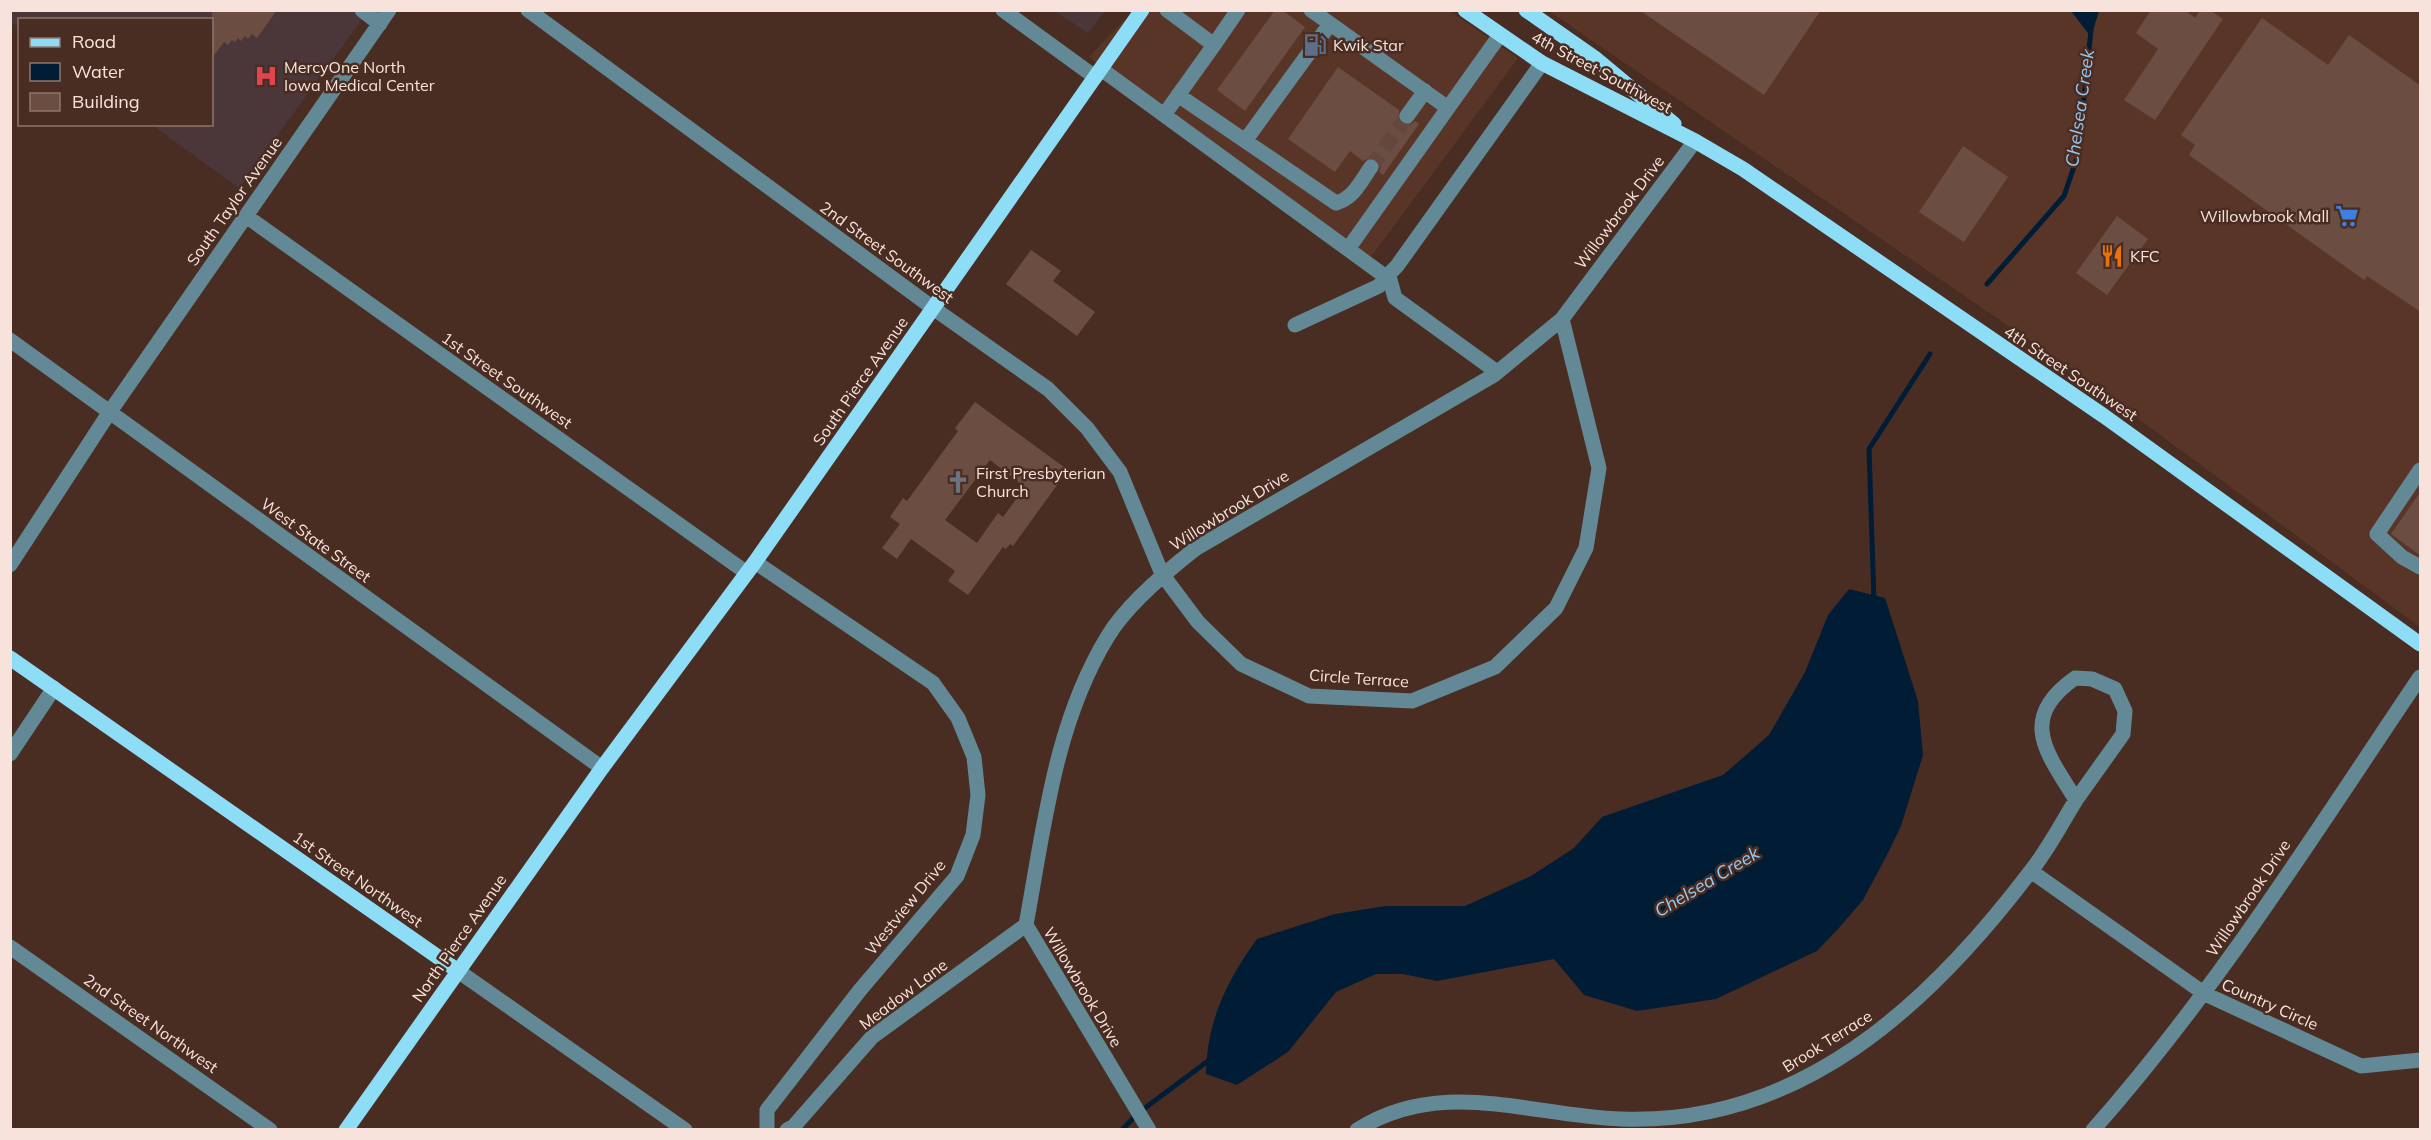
<svg xmlns="http://www.w3.org/2000/svg" width="2431" height="1140" viewBox="0 0 2431 1140" font-family="Mulish,sans-serif">
<style>
.built{fill:#593527}
.medical{fill:#4b363a}
.water{fill:#001d35}
.lines{fill:none;stroke-linecap:round;stroke-linejoin:round}
.stream{stroke:#001d35;stroke-width:5}
.building{fill:#6c4d41;fill-rule:evenodd}
.minor-tunnel{stroke:#64483e;stroke-width:15;stroke-dasharray:15 8;stroke-linecap:butt}
.minor{stroke:#648996;stroke-width:15}
.major{stroke:#8eddf7;stroke-width:15}
.labels{text-anchor:middle;stroke-width:5;stroke-linejoin:round;paint-order:stroke}
.poi-label{font-size:16px;fill:#f7e3dc;stroke:#4a2d22;text-anchor:start}
.street-label{font-size:16px;fill:#f7e3dc;stroke:#4a2d22}
.water-label{font-size:18px;font-style:italic;fill:#97c8f2;stroke:#4a2d22}
</style>
<rect width="100%" height="100%" fill="#4a2d22"/>
<path class="built" d="M1448,10l70,48 -150,203 -279,-204 44,-46z
M1549,11h871v616l-349,-258z"/>
<path class="medical" d="M11,10l357,1 -129,177 -87,-63 60,-1v-104h-192l-1,8 -8,-6z
M1055,11l50,-1v1l-17,22z"/>
<path class="water" d="M2071,11h28l-8,26z
M1849,589l36,9 33,103 5,54 -22,71 -13,27 -25,47 -25,29 -21,22 -101,48 -79,12 -53,-16 -30,-36 -117,22 -34,-7h-27l-40,18 -48,60 -51,33 -31,-11c1,-53 20,-92 51,-135l78,-25 51,-8h79l66,-30 43,-28 28,-31 121,-42 46,-40 36,-63 23,-57z"/>
<g class="lines">
<path class="stream" d="M1987,284l77,-88 14,-41 13,-125
M1874,601l-5,-152 61,-95
M1122,1130l15,-16 75,-56"/>
</g>
<path class="building" d="M212,10h65l-20,28 -5,-4 -4,5 -3,-3 -4,5 -3,-3 -3,4 -3,-2 -4,5 -4,-3 -12,16z
M1275,10h7l23,17 -60,84 -28,-21z
M1639,10h182l-57,85z
M2151,10h34l10,8 5,-8h10l13,9 -68,101 -31,-20 34,-51 -22,-16z
M2262,18l66,47 21,-30 72,51v226l-54,-36 -3,4 -175,-125 6,-10 -14,-10z
M1338,67l61,43 -1,9 4,5 8,1 5,-4 4,3 -36,51 -4,-3 2,-5 -4,-8 -6,-2 -8,4 -13,-10 -15,21 -47,-33z
M1963,146l45,31 -44,65 -45,-30z
M2117,216l31,23 -41,56 -31,-22z
M1031,250l30,21 -8,10 42,31 -18,24 -71,-52z
M975,402l93,68 -55,76 -3,-2 -4,5 -3,-2 -35,48 -20,-14 7,-10 -44,-32 -14,20 -15,-11 18,-24 -10,-7 13,-19 4,3 51,-70 -3,-3zM990,460l35,27 -22,30 -5,-4 -21,30 -32,-23z
M2421,491v65l-30,-22z"/>
<g class="lines">
<path class="minor-tunnel" d="M1371,167l36,-51"/>
<path class="minor" d="M362,10l18,14
M528,10l405,298 115,81 39,39 33,44 42,102 36,48 43,42 68,32 103,5 83,-34 61,-59 30,-60 13,-80 -37,-149
M1003,10l92,67
M1311,10l137,98 52,-73
M1214,45l24,-35
M1101,69l63,46 50,-70 -47,-35
M1178,95l158,108c18,-5 25,-22 35,-36
M1164,115l222,162 -7,9 -84,39
M1407,116l18,-25
M1245,141l85,-117
M246,216l501,357
M1348,249l100,-141
M10,340l592,428
M1497,372l-102,-74 -5,-18 -4,-3 11,-11 145,-203
M2420,470l-43,64 25,23 18,10
M755,562l178,121 25,35 16,39 4,38 -5,40 -16,41 -97,114 -93,120v20
M10,565l99,-152 280,-403
M2075,678l17,1 23,10 10,22 -2,23 -47,66c-29,-47 -59,-81 -1,-122z
M10,754l44,-66
M2031,871l174,123 156,72 59,-6
M10,947l260,183
M458,971l227,159
M787,1130l7,-4 78,-89 154,-112
M1149,1130l-123,-205c18,-98 29,-203 82,-289 18,-30 59,-65 87,-87l299,-174 68,-56 133,-178
M1357,1130c84,-54 173,-14 264,-11 179,7 308,-114 409,-247 18,-22 31,-48 46,-72
M2093,1130c124,-140 223,-299 327,-453"/>
<path class="major" d="M1465,10l77,53 153,78 48,28 361,247 316,228
M1526,10l70,49 78,65
M10,658l448,313
M346,1130l256,-362 153,-206 387,-552"/>
</g>
<defs>
<g id="fuel-bare" transform="scale(1.8)"><path d="M-5.5-6h7V0h2V4h1.3V-2.5L3-4.5l.8-.8L6-3V5H2.5V1h-1V6h-7ZM-4.2-4.7v3.2H.2V-4.7Z" fill="#5c6f8a" stroke="#4a2d22" stroke-width="2.5" paint-order="stroke"/></g>
<g id="hospital-bare" transform="scale(1.8)"><path d="M-5-5h3v3.5h4V-5h3V5h-3V1.5h-4V5h-3Z" fill="#e0444e" stroke="#4a2d22" stroke-width="2.5" paint-order="stroke"/></g>
<g id="supermarket-bare" transform="scale(1.8)"><path d="M-6-5.5h2.5l.6 2H6L4.5 2H-2.5L-4.4-4H-6ZM-1.5 3.2a1.3 1.3 0 1 0 .1 0ZM3 3.2a1.3 1.3 0 1 0 .1 0Z" fill="#3f7fe0" stroke="#4a2d22" stroke-width="2.5" paint-order="stroke"/></g>
<g id="restaurant-bare" transform="scale(1.8)"><path d="M-5-6h1v4h1v-4h1v4h1v-4h1v5L-1.5 .5V6h-2V.5L-5-1ZM5-6V6H3V1.5H1.5Q1.5-4 5-6Z" fill="#e8710a" stroke="#4a2d22" stroke-width="2.5" paint-order="stroke"/></g>
<g id="church-bare" transform="scale(1.8)"><path d="M-1.2-6h2.4v3.5h3.3v2.4h-3.3V6h-2.4V-.1h-3.3v-2.4h3.3Z" fill="#6b7280" stroke="#4a2d22" stroke-width="2.5" paint-order="stroke"/></g>
</defs>
<g fill-rule="evenodd">
<use href="#fuel-bare" x="1315" y="45"/>
<use href="#hospital-bare" x="266" y="76"/>
<use href="#supermarket-bare" x="2347" y="216"/>
<use href="#restaurant-bare" x="2112" y="256"/>
<use href="#church-bare" x="958" y="482"/>
</g>
<g class="labels">
<g class="poi-label">
<text x="1333" y="51">Kwik Star</text>
<text x="284" y="73">MercyOne North<tspan x="284" dy="18">Iowa Medical Center</tspan></text>
<text x="2329" y="222" text-anchor="end">Willowbrook Mall</text>
<text x="2130" y="262">KFC</text>
<text x="976" y="479">First Presbyterian<tspan x="976" dy="18">Church</tspan></text>
</g>
<g class="street-label">
<text transform="translate(1602 72) rotate(28)" y="6">4th Street Southwest</text>
<text transform="translate(234 201) rotate(-55)" y="6">South Taylor Avenue</text>
<text transform="translate(1619 212) rotate(-53)" y="6">Willowbrook Drive</text>
<text transform="translate(887 252) rotate(36)" y="6">2nd Street Southwest</text>
<text transform="translate(2071 373) rotate(34)" y="6">4th Street Southwest</text>
<text transform="translate(507 380) rotate(35)" y="6">1st Street Southwest</text>
<text transform="translate(860 381) rotate(-55)" y="6">South Pierce Avenue</text>
<text transform="translate(1229 510) rotate(-32)" y="6">Willowbrook Drive</text>
<text transform="translate(316 540) rotate(36)" y="6">West State Street</text>
<text transform="translate(1359 678) rotate(4)" y="6">Circle Terrace</text>
<text transform="translate(358 879) rotate(35)" y="6">1st Street Northwest</text>
<text transform="translate(2248 898) rotate(-56)" y="6">Willowbrook Drive</text>
<text transform="translate(905 907) rotate(-51)" y="6">Westview Drive</text>
<text transform="translate(459 938) rotate(-55)" y="6">North Pierce Avenue</text>
<text transform="translate(1083 987) rotate(59)" y="6">Willowbrook Drive</text>
<text transform="translate(903 994) rotate(-37)" y="6">Meadow Lane</text>
<text transform="translate(2270 1004) rotate(24)" y="6">Country Circle</text>
<text transform="translate(151 1023) rotate(35)" y="6">2nd Street Northwest</text>
<text transform="translate(1827 1041) rotate(-32)" y="6">Brook Terrace</text>
</g>
<g class="water-label">
<text transform="translate(2080 108) rotate(-82)" y="6">Chelsea Creek</text>
<text transform="translate(1707 882) rotate(-31)" y="6">Chelsea Creek</text>
</g>
</g>
<rect width="2431" height="1140" fill="none" stroke="#f7e3dc" stroke-width="24"/>
<rect x="18" y="18" width="195" height="108" fill="#4a2d22" stroke="#8f766c" stroke-width="1.5"/>
<rect x="30" y="38" width="30" height="9" fill="#8eddf7" stroke="#8f766c" stroke-width="1.5"/>
<text x="72" y="48" font-size="18" fill="#f7e3dc">Road</text>
<rect x="30" y="63" width="30" height="18" fill="#001d35" stroke="#8f766c" stroke-width="1.5"/>
<text x="72" y="78" font-size="18" fill="#f7e3dc">Water</text>
<rect x="30" y="93" width="30" height="18" fill="#6c4d41" stroke="#8f766c" stroke-width="1.5"/>
<text x="72" y="108" font-size="18" fill="#f7e3dc">Building</text>
</svg>
